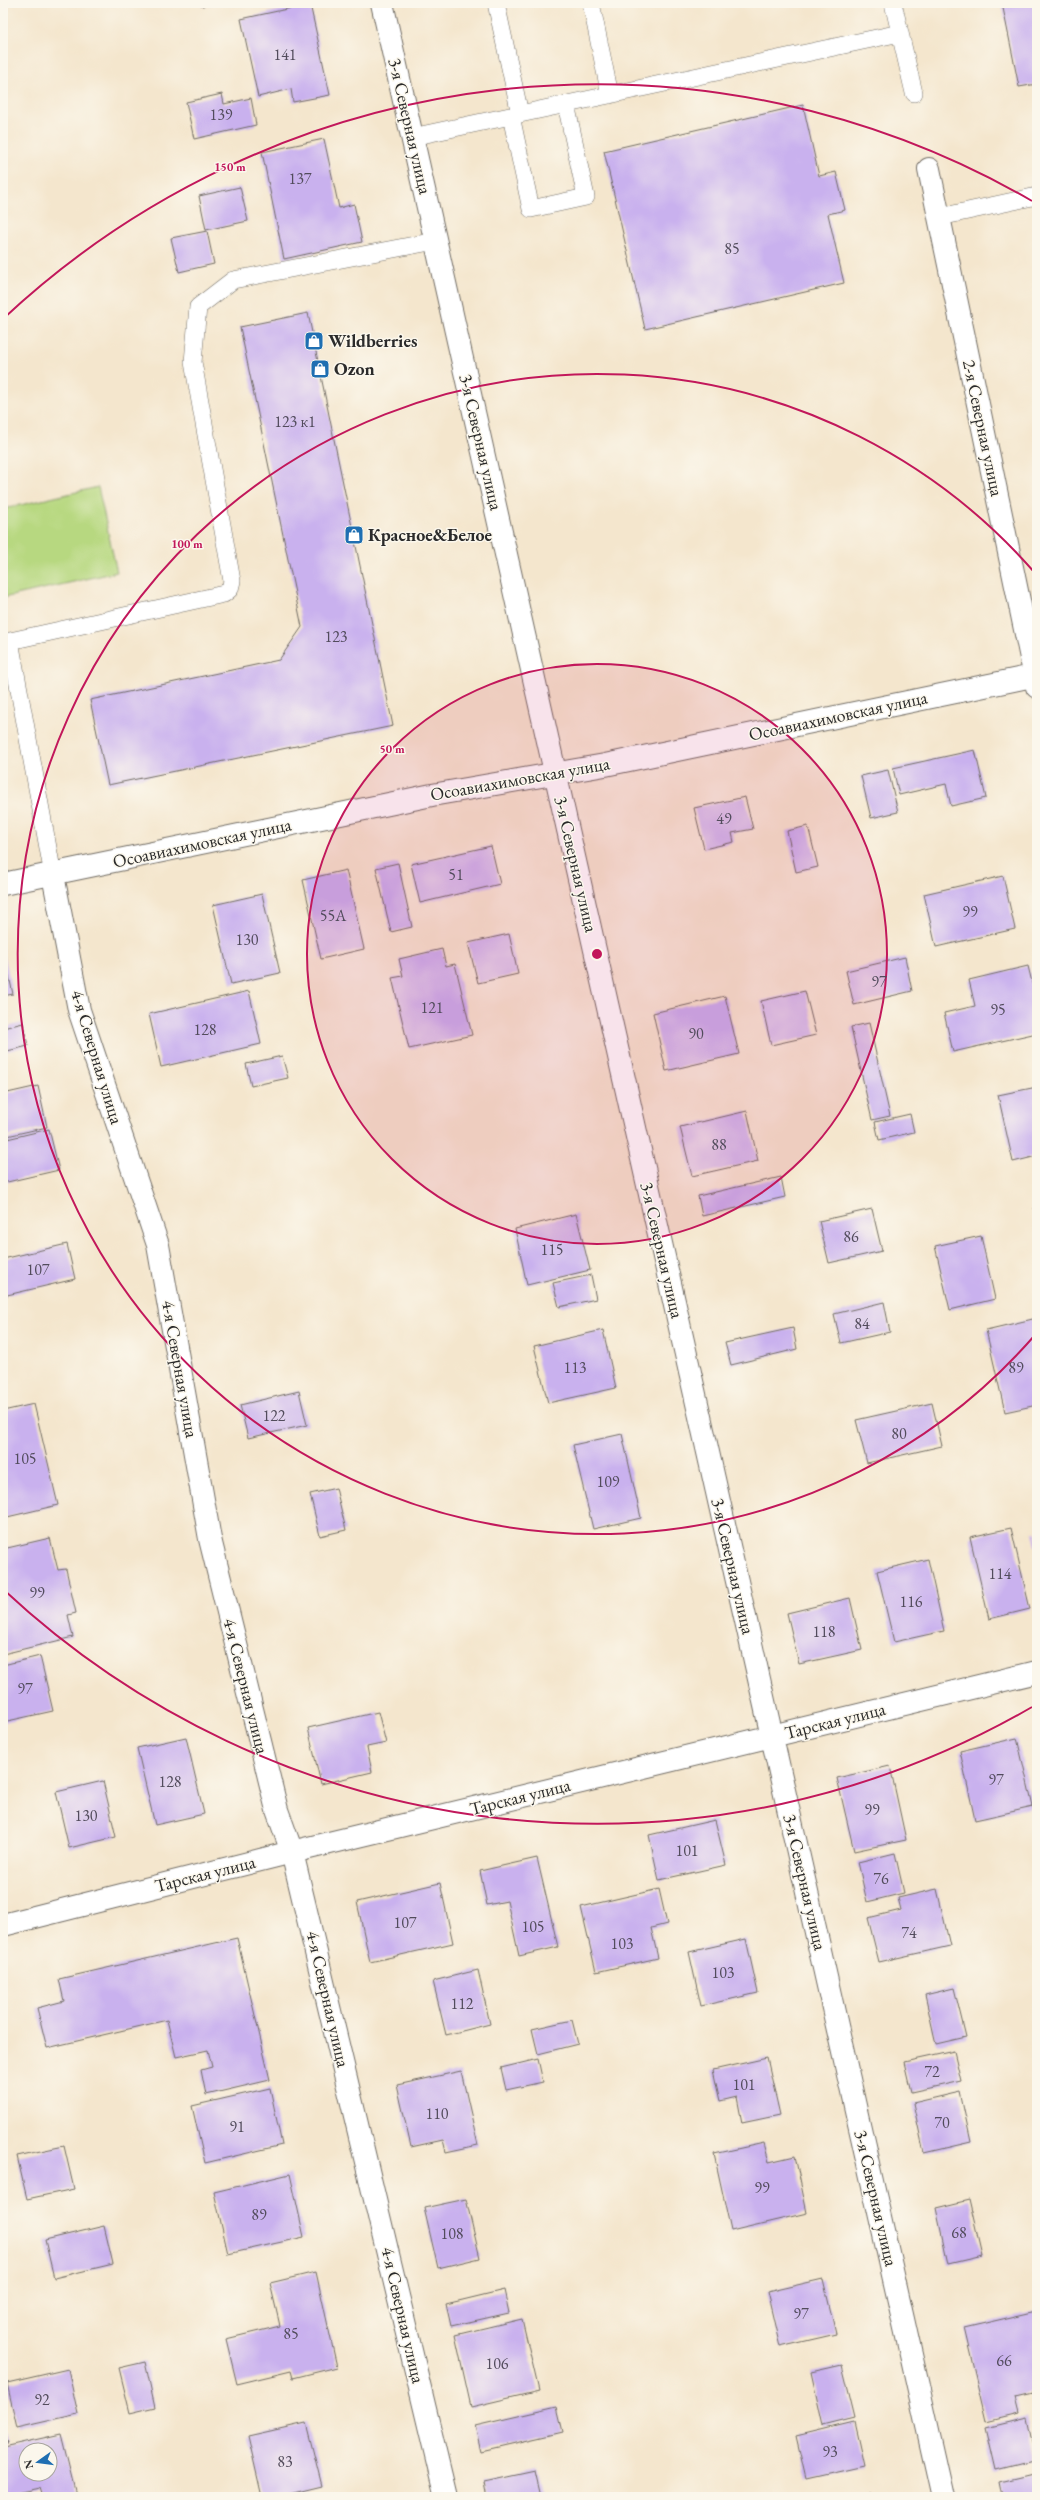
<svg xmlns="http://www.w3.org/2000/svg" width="1040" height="2500" viewBox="0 0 1040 2500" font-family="'EB Garamond',serif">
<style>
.green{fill:#b7d880;stroke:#718256}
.building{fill:#c9b1ee;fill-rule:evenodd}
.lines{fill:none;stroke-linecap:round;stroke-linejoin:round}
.service-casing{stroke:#716c64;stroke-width:18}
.minor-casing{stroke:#716c64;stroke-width:24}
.service{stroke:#fff;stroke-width:17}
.minor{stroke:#fff;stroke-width:22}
.ring{fill:none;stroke:#c2185b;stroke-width:2}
.labels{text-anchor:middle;stroke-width:3;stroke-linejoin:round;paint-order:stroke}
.number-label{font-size:16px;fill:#524c5c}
.street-label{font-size:18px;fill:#2b2b2b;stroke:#fbf7ec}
.poi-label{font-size:18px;font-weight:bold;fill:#2b2b2b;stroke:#fbf7ec;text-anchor:start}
.centre{fill:#c2185b;stroke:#fbf7ec;stroke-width:2}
.ring-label{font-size:12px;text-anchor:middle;font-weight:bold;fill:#c2185b;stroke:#fbf7ec;stroke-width:3;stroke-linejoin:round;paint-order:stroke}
</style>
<rect width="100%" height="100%" fill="#fbf7ec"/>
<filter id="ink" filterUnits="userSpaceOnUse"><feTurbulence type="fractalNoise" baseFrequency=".025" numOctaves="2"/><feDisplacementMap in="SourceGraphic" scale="8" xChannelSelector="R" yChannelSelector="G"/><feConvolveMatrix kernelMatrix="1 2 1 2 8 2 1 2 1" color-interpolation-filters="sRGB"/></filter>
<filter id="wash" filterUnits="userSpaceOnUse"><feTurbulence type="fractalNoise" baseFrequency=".012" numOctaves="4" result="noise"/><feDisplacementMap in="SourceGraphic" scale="16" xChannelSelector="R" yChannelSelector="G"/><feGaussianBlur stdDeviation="0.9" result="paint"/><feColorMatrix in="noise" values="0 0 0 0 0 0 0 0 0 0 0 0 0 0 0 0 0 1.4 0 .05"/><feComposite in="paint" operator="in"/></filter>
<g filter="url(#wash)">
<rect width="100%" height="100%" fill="#f4e6cd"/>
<path class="green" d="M98,487l19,85 -114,26v-89z"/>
<g id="blocks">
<path class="building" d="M201,3h13v1l-12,2z
M1002,3h35v81l-18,3z
M310,4l20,91 -37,7 -2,-13 -33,8 -17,-78z
M222,94l2,10 27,-6 5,27 -62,14 -8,-37z
M803,105l16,71 17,-4 9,38 -17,4 16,69 -199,46 -41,-178z
M324,139l15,69 15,-4 8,38 -78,17 -22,-107z
M240,187l8,34 -42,9 -7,-34z
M207,231l7,33 -35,8 -8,-34z
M308,313l85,413 -285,59 -18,-85 189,-40 23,-33 -62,-300z
M975,750l11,48 -35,8 -5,-22 -47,11 -6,-27z
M888,770l10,42 -27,6 -10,-42z
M745,797l8,32 -21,4 2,9 -30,7 -10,-41z
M808,826l10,41 -22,5 -9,-41z
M491,846l9,38 -80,19 -9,-39z
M398,863l14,64 -21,5 -15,-64z
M346,870l18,79 -43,10 -18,-79z
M1003,876l12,53 -79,18 -12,-53z
M262,894l18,79 -49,11 -18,-79z
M509,934l9,40 -40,9 -10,-40z
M442,949l4,17 9,-2 17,71 -63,14 -17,-71 11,-2 -4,-17z
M3,950l10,44 -10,2z
M905,957l7,34 -58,14 -8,-34z
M1028,966l9,37v30l-84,19 -9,-39 31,-7 -6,-26z
M249,991l12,53 -100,23 -12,-53z
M805,991l11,44 -45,10 -10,-44z
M725,996l14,58 -73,17 -13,-58z
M23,1023l5,23 -25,6v-24z
M869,1023l21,93 -18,4 -21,-93z
M282,1056l6,22 -37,8 -5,-22z
M38,1086l9,41 -44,10v-43z
M1037,1087v69l-24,6 -15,-67z
M747,1111l11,50 -66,15 -12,-49z
M910,1114l4,18 -35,8 -4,-18z
M49,1129l10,41 -56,13v-43z
M781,1177l4,20 -83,19 -4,-20z
M1037,1207v13h-1l-2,-12z
M872,1209l10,42 -53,12 -10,-42z
M576,1214l14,56 -63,15 -12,-56z
M981,1236l14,63 -45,11 -15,-64z
M67,1244l8,35 -72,17v-37z
M591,1275l5,24 -37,8 -6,-24z
M884,1302l6,30 -49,11 -7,-29z
M1037,1318v87l-32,7 -19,-82z
M793,1328l4,21 -66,16 -6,-22z
M603,1330l13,58 -68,15 -14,-57z
M299,1391l8,34 -59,13 -8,-33z
M932,1403l10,43 -75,17 -11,-43z
M34,1404l24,101 -55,13v-107z
M622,1434l19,84 -48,11 -20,-84z
M336,1488l10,42 -26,6 -10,-42z
M1011,1528l19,81 -41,10 -19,-82z
M1037,1531v15h-1l-3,-14z
M50,1538l8,32 8,-1 10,44 -8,2 5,22 -70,17v-105z
M928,1559l16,72 -50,11 -17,-71z
M850,1598l12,52 -63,14 -12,-51z
M40,1656l13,55 -50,11v-57z
M378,1712l8,31 -19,4 5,25 -51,12 -13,-56z
M186,1737l18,77 -49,11 -18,-77z
M1017,1738l16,69 -58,13 -15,-69z
M890,1766l16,74 -52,11 -17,-73z
M103,1781l13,56 -47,11 -13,-56z
M715,1820l11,45 -67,15 -10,-45z
M895,1853l9,40 -37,9 -9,-40z
M537,1858l21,89 -39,9 -12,-55 -20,4 -7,-34z
M440,1883l13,60 -83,19 -13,-60z
M659,1889l8,35 -16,4 7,30 -62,14 -15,-65z
M937,1889l13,57 -71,16 -11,-44 33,-8 -3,-12z
M237,1938l33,142 -64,15 -5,-25 11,-3 -4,-17 -32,7 -9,-37 -120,28 -10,-40 27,-7 -5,-22z
M746,1939l12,54 -57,13 -12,-54z
M478,1970l12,54 -44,11 -13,-54z
M954,1988l12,49 -30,7 -11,-49z
M572,2020l6,24 -40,10 -6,-25z
M954,2051l7,30 -50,11 -7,-30z
M767,2058l13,57 -38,8 -5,-26 -17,4 -7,-31z
M538,2059l5,23 -37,8 -5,-22z
M461,2071l17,74 -32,7 -3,-12 -32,7 -14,-62z
M270,2088l12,57 -77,18 -13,-57z
M960,2092l11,50 -47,11 -11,-50z
M764,2143l5,19 26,-6 12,57 -76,18 -17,-77z
M64,2146l10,43 -47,10 -10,-43z
M290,2174l14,63 -76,17 -14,-62z
M466,2199l14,59 -42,10 -14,-60z
M969,2200l13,56 -34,8 -12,-56z
M104,2226l9,38 -59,14 -9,-38z
M316,2272l21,95 -44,11 -2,-7 -54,13 -11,-45 54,-13 -10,-43z
M823,2279l13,55 -56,13 -13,-55z
M504,2290l5,23 -58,13 -5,-22z
M1037,2311v81l-22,5 4,16 -33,8 -22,-93z
M522,2319l17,72 -68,16 -16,-72z
M145,2362l10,45 -25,6 -11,-45z
M842,2365l13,53 -32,8 -12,-54z
M68,2369l10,45 -61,14 -10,-45z
M557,2407l6,25 -82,19 -6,-25z
M1027,2417l9,43 -40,10 -10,-43z
M854,2422l10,44 -58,13 -10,-43z
M306,2423l16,63 -45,11h-15l-14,-61z
M3,2429l4,14h-4z
M61,2434l15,61 -34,2 -3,-9 -36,8v-49zM26,2450h24v24h-24z
M535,2471l6,26h-54l-3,-15z
M1037,2473v24h-35l-3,-15z
M872,2492l1,5h-20v-1z"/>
</g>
</g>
<g filter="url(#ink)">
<use href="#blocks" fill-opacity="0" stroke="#716c64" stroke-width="1"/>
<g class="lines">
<g class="service-casing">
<path id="service" d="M496,3l24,111
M591,3l19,92
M893,3l21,90
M511,116l20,93 55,-12 -20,-93
M412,137l488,-104
M940,217l97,-21
M53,875l-43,-234 214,-47 6,-5 2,-8 -39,-219 5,-55 35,-27 202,-39"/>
</g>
<g class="minor-casing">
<path id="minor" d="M382,3l561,2494
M929,169l108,518
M53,875l26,135 79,235 52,294 67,271 15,42 154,645
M3,884l429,-89 173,-30 432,-90
M3,1925l289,-73 745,-180"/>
</g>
<use href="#service" class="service"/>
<use href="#minor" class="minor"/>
</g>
</g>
<circle cx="597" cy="954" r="290" fill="#c2185b" fill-opacity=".12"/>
<g class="ring">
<circle cx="597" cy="954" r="290"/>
<path d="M1035 1335A580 580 0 1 1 1035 573"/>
<path d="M1032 1707A869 869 0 0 1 4 1590M4 318A869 869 0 0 1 1032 201"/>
</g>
<defs>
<g id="shop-square" transform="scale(1)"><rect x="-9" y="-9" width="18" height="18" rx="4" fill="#1f6fb2" stroke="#fbf7ec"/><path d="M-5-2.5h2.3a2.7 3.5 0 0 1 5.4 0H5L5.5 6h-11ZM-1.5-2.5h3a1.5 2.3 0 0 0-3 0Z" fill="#fff"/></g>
</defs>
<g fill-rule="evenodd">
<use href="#shop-square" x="314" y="341"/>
<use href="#shop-square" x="320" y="369"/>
<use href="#shop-square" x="354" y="535"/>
</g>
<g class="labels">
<g class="number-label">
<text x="285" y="60">141</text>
<text x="221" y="120">139</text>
<text x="300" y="184">137</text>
<text x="732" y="254">85</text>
<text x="295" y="427">123 к1</text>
<text x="336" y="642">123</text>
<text x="724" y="824">49</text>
<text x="456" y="880">51</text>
<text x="970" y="917">99</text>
<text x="333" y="921">55А</text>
<text x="247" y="945">130</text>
<text x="879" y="987">97</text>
<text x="432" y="1013">121</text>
<text x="998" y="1015">95</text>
<text x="205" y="1035">128</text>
<text x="696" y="1039">90</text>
<text x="719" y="1150">88</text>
<text x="851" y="1242">86</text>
<text x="552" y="1255">115</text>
<text x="38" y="1275">107</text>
<text x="862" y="1329">84</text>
<text x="575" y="1373">113</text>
<text x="1016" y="1373">89</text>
<text x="274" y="1421">122</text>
<text x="899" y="1439">80</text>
<text x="25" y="1464">105</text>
<text x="608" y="1487">109</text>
<text x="1000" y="1579">114</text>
<text x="37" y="1598">99</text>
<text x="911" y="1607">116</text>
<text x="824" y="1637">118</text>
<text x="25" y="1694">97</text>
<text x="996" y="1785">97</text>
<text x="170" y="1787">128</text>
<text x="872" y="1815">99</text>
<text x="86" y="1821">130</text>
<text x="687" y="1856">101</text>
<text x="881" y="1884">76</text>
<text x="405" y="1928">107</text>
<text x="533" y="1932">105</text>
<text x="909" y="1938">74</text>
<text x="622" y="1949">103</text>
<text x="723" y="1978">103</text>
<text x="462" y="2009">112</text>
<text x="932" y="2077">72</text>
<text x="744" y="2090">101</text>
<text x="437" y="2119">110</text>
<text x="942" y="2128">70</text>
<text x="237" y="2132">91</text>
<text x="762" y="2193">99</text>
<text x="259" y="2220">89</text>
<text x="959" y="2238">68</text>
<text x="452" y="2239">108</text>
<text x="801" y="2319">97</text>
<text x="291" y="2339">85</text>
<text x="1004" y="2366">66</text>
<text x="497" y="2369">106</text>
<text x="42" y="2405">92</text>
<text x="830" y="2457">93</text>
<text x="285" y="2467">83</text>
</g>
<g class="street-label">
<text transform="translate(410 126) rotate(77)" y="6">3-я Северная улица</text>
<text transform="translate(983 428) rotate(78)" y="6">2-я Северная улица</text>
<text transform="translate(481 442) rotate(77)" y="6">3-я Северная улица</text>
<text transform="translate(838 716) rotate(-12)" y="6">Осоавиахимовская улица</text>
<text transform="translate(520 779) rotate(-10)" y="6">Осоавиахимовская улица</text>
<text transform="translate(202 843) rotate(-12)" y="6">Осоавиахимовская улица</text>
<text transform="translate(576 864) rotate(77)" y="6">3-я Северная улица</text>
<text transform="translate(97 1057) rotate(73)" y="6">4-я Северная улица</text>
<text transform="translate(662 1250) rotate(77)" y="6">3-я Северная улица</text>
<text transform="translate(180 1369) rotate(80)" y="6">4-я Северная улица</text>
<text transform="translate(733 1566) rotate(77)" y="6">3-я Северная улица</text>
<text transform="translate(246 1686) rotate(76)" y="6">4-я Северная улица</text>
<text transform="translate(835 1721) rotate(-14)" y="6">Тарская улица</text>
<text transform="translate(520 1797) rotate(-14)" y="6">Тарская улица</text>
<text transform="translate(205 1874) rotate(-14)" y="6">Тарская улица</text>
<text transform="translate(805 1882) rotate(77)" y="6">3-я Северная улица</text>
<text transform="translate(328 1999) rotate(77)" y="6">4-я Северная улица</text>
<text transform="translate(876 2198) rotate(77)" y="6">3-я Северная улица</text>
<text transform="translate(403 2315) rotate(77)" y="6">4-я Северная улица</text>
</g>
<g class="poi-label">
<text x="328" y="347">Wildberries</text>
<text x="334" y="375">Ozon</text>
<text x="368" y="541">Красное&amp;Белое</text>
</g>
</g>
<circle cx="597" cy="954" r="6" class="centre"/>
<g class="ring-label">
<text x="230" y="171">150 m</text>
<text x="187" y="548">100 m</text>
<text x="392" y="753">50 m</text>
</g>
<rect width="1040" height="2500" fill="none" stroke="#fbf7ec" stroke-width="16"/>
<g transform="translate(38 2462) rotate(256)"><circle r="19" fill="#fbf7ec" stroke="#a8a59f"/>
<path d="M0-3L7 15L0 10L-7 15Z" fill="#1f6fb2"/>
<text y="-6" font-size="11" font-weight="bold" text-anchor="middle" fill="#2b2b2b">N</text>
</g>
</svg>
